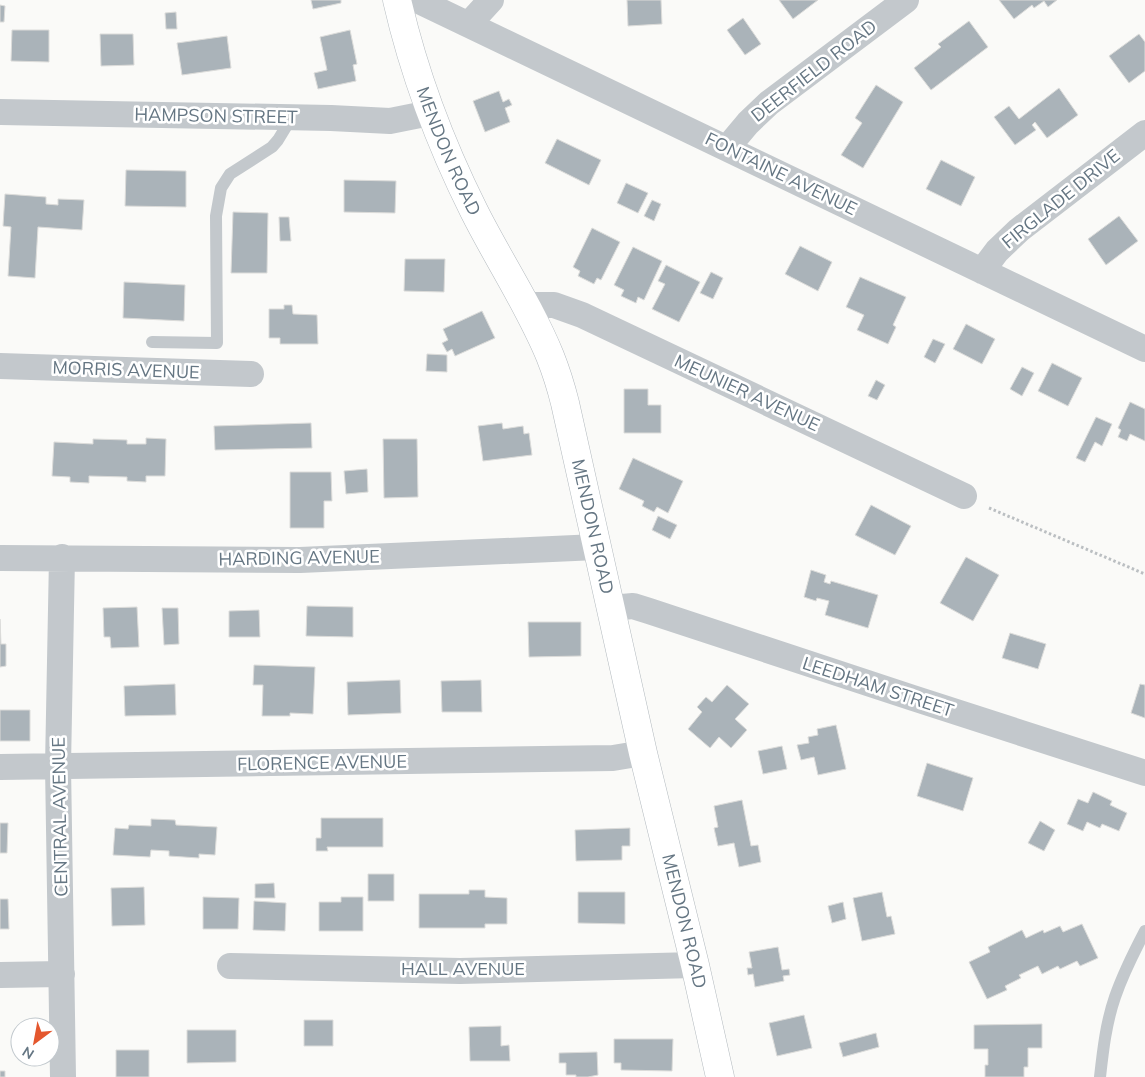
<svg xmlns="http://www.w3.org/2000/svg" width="1145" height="1077" viewBox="0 0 1145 1077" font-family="Mulish,sans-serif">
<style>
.building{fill:#aab3b9;stroke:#dcdcda}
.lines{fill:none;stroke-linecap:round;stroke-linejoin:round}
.secondary-casing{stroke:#b3babf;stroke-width:29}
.path{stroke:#bbbfc2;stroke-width:3;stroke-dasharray:2.5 2.5;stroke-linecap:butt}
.lane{stroke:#c3c8cc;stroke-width:12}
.street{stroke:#c3c8cc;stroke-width:26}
.secondary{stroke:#fff;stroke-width:28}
.labels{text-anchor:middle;stroke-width:5;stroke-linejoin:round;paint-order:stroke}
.street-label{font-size:18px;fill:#657683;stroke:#fff}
</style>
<rect width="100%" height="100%" fill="#fafaf8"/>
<path class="building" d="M311,0h30v3l-28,6z
M627,0h34l1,24 -34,2z
M779,0h39l-25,19z
M999,0h58l-9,7 -4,-6 -10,7 -2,-3 -18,14z
M0,5l5,1 -1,16h-4z
M176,12l1,17h-11l-1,-16z
M743,18l18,26 -16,11 -18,-25z
M969,21l19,26 -57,43 -17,-22 27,-21 -3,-3z
M12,30h37v32l-38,-1z
M350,30l7,34 -4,1 3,16 -38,8 -4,-16 13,-3 -7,-33z
M100,34h33l1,31 -33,1z
M1139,34l6,8v29l-16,12 -20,-27z
M227,36l4,32 -49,7 -5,-32z
M876,85l27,17 -40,66 -22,-13 21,-32 -7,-5z
M1059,88l19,27 -31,23 -12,-16 -3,3 4,5 -21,15 -21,-28 15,-11 10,13z
M499,91l4,11 6,-3 3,6 -7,3 5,14 -25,10 -12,-31z
M557,139l44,21 -12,25 -44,-22z
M941,160l34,17 -14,29 -35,-17z
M126,170l60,1v36l-61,-1z
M344,180l52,1 -1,32 -51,-1z
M626,183l22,10 -10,20 -21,-10z
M5,194l41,3v7l12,1v-6l26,1 -2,30 -44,-3 -3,51 -27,-2 3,-49 -8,-1z
M652,200l9,4 -7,17 -10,-5z
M233,212l35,1 -1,60h-36z
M1119,216l19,25 -32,24 -18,-26z
M279,217h10l2,24h-11z
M592,228l28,14 -19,38 -4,-2 -3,6 -16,-8 2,-5 -7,-4z
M800,246l32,16 -14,29 -33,-17z
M633,247l29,14 -18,39 -6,-3 -2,6 -15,-7 3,-6 -10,-5z
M405,259h40l-1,33 -40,-1z
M666,265l34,17 -21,40 -27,-13 13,-25 -7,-3z
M711,272l12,6 -10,21 -13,-6z
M860,277l46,20 -13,28 3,2 -8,17 -31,-14 7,-15 -18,-8z
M124,282l61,3 -1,36 -61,-3z
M284,305h8l1,9 24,1 1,29h-38v-6h-11v-29h15z
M482,311l13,27 -40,18 -3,-7 -5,3 -5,-9 6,-3 -5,-11z
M966,324l29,15 -13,25 -29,-15z
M933,339l12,5 -10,19 -11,-6z
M427,354l20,1v17l-21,-1z
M1052,363l30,15 -14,28 -30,-15z
M1022,367l12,6 -12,23 -12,-7z
M876,380l9,5 -8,15 -9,-4z
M624,389h24v16h13v28h-37z
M1130,402l15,7v32l-15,-7 -3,7 -9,-4 3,-7 -3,-2z
M1096,417l16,7 -10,22 -7,-4 -10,20 -9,-4z
M311,423l1,25 -97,2 -1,-24z
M502,423l1,6 20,-3 1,8 5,-1 3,22 -49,6 -5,-35z
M146,438l20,1 -1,37h-19v6l-19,-1v-4l-38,-1v7l-19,-1v-5l-18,-1 2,-34 39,2v-5l34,1v4h19z
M383,439h34l1,58 -34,1z
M633,458l50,23 -15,32 -11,-6 -3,5 -12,-6 2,-5 -25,-12z
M367,469l1,23 -22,2 -2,-23z
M290,472h41l1,29h-8v27h-34z
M871,505l40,21 -16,29 -40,-20z
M658,516l19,9 -7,14 -18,-9z
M966,557l33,18 -26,46 -33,-18z
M811,570l15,5 -2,7 6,2 1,-3 47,14 -10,33 -43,-13 4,-14 -12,-3 -1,3 -12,-4z
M307,606l46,1v30l-47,-1z
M137,607l2,40 -28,1 -1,-11h-6l-1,-29z
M162,608h16l1,36 -15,1z
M259,610l1,27h-31v-26z
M0,619l1,25h5v22l-6,1z
M528,622h53v34l-52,1z
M1010,633l36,11 -8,25 -36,-11z
M254,665l61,2 -2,47 -23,-1v3h-28l1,-31h-10z
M400,680l1,33 -53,2 -1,-33z
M481,680l1,32h-40l-1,-31z
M175,684l1,31 -51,1 -1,-30z
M1140,684l5,1v33l-14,-5z
M727,685l22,19 -14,15 12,11 -16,18 -12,-11 -9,11 -22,-19 14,-17 -5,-5 9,-10 6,5z
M0,710h30v31h-30z
M836,725l10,44 -28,6 -4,-18 -13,3 -4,-15 12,-2 -1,-6 10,-2 -1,-6z
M782,746l5,23 -24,5 -5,-23z
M927,763l46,15 -10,33 -46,-15z
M1093,792l19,9 -2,4 17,8 -8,18 -17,-7 -2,4 -13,-6 -4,9 -16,-7 11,-25 10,4z
M742,800l9,46 7,-1 3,17 -22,5 -5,-24 -16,3 -4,-18 4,-1 -4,-21z
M321,818h62v29h-56l1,4h-12v-13h5z
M151,819l24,1 1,5 41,2 -2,28 -16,-1v4l-30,-2v-5l-18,-1 -1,7 -37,-2 2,-27 13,1 1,-4 22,1z
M1040,821l15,9 -11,21 -16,-8z
M0,823h8l-1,30h-7z
M630,828v18h-8v14l-46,1 -1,-31z
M368,874h26v27h-26z
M274,883l1,15h-20v-14z
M144,887l1,38 -33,1 -1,-38z
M469,890h16v7l22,1v26h-22v4h-66v-34h50z
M578,892h47v32l-47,-1z
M882,892l5,25 4,-1 4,18 -33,7 -9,-43z
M203,897l36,1 -1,31h-35z
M341,897h22v34h-44v-29h22z
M0,899h8l1,30h-9z
M254,901l32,2 -1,28 -32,-1z
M843,902l3,17 -14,4 -4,-17z
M1082,924l16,34 -18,8 -3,-5 -17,8 -2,-3 -16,8 -4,-8 -19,9 2,3 -16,8 2,4 -20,9 -18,-37 21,-10 -2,-5 34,-17 4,8 17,-8 1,3 16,-7 3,6z
M778,947l4,23 7,-1 1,6 -7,1 1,5 -29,6 -2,-13 -5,1 -1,-7h5l-3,-16z
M804,1015l8,33 -35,8 -8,-33z
M304,1020h29v26h-29z
M1042,1024v24h-14v19h-4v10h-39v-12h3v-16h-14v-24z
M501,1026v20l8,-1 1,16h-40l-1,-34z
M187,1030h49v32l-49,1z
M876,1033l3,14 -36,10 -4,-14z
M614,1039h59l-1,32 -51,-1v-7h-7z
M116,1050h33v27h-33z
M597,1052l1,23 -10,2h-12v-2h-10v-12h-7v-10z
M0,1071h5v6h-5z"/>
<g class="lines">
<g class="secondary-casing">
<g id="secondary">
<path id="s1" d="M397,0c17,74 43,143 77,211 24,48 55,94 76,145 6,15 11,31 15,47l78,350 52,212 25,112"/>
</g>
</g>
<path class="path" d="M989,508l156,66"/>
<path class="lane" d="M152,342l65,1 -1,-127 5,-28 9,-14 42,-27 6,-7 14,-23
M1100,1077c3,-27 6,-54 15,-80 8,-23 19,-45 30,-66"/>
<path class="street" d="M417,0l728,349
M469,24l22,-24
M0,112l331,6 59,3 40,-8
M727,148l21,-25 21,-20 137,-103
M982,271l15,-20 22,-21 126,-97
M525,305h29l28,10 382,181
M0,366l251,8
M62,557l-4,209 5,311
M0,558l300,2 297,-13
M611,608l22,-2 16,5 264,87 232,75
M0,767l613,-9 30,-5
M230,966l230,5 235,-6
M0,975l62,-1"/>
<use href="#secondary" class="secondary"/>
</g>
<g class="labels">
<g class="street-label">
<text transform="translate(814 71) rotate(-38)" y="6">DEERFIELD ROAD</text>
<text transform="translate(216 116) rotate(1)" y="6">HAMPSON STREET</text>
<text dy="6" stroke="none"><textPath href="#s1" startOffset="160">MENDON ROAD</textPath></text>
<text transform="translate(781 174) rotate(26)" y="6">FONTAINE AVENUE</text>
<text transform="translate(1061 199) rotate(-39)" y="6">FIRGLADE DRIVE</text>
<text transform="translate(126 370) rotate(2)" y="6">MORRIS AVENUE</text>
<text transform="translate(747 393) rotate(25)" y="6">MEUNIER AVENUE</text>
<text dy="6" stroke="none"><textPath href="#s1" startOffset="565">MENDON ROAD</textPath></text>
<text transform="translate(299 558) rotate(-1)" y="6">HARDING AVENUE</text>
<text transform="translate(878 687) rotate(18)" y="6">LEEDHAM STREET</text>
<text transform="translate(322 763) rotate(-1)" y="6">FLORENCE AVENUE</text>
<text transform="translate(60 817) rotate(-91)" y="6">CENTRAL AVENUE</text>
<text dy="6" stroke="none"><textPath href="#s1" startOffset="970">MENDON ROAD</textPath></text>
<text x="463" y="975">HALL AVENUE</text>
</g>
</g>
<g transform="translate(35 1042) rotate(212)"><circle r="24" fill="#ffffff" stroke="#c1c8cd"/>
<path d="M0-4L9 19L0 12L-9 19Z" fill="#e4572e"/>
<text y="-8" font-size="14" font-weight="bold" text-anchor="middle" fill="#657683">N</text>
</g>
</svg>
